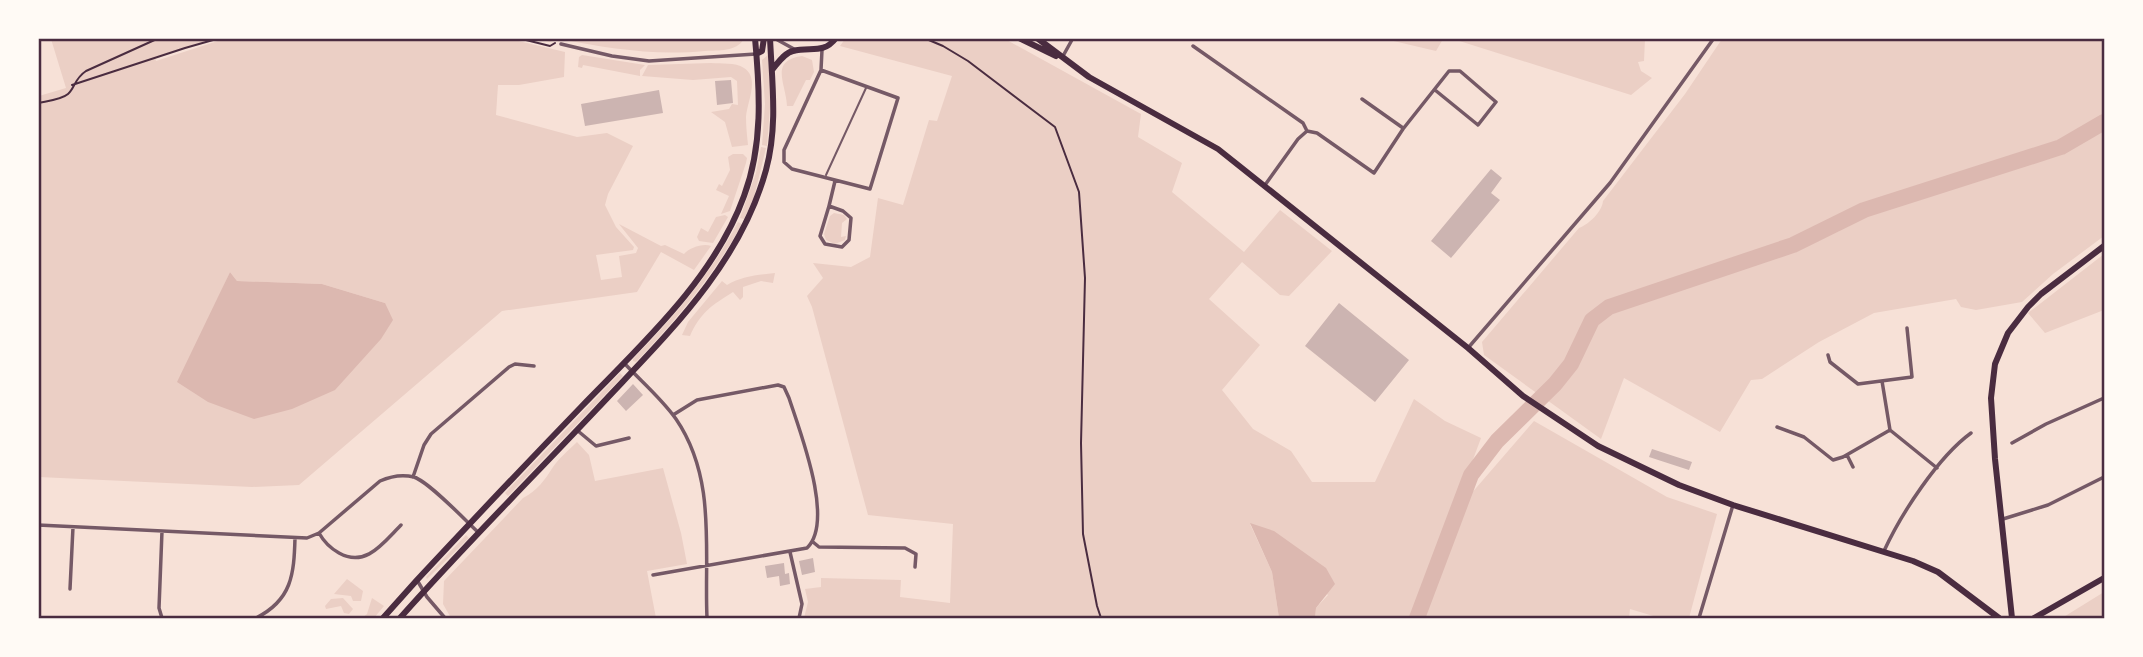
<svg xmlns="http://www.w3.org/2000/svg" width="2143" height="657" viewBox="0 0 2143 657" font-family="Commissioner,sans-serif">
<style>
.green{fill:#ebcfc5;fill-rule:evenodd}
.water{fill:#dcb8b0}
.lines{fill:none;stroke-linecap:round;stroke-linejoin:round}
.river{stroke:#dcb8b0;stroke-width:16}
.building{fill:#ccb4b1}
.path{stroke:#4a2c40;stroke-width:2}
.service{stroke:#755966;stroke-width:2}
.minor{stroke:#755966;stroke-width:3.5}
.primary{stroke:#4a2c40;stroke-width:6}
.trunk{stroke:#4a2c40;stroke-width:6}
.neatline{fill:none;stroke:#4a2c40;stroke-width:2.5}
</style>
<rect width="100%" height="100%" fill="#f7e1d7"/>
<path class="green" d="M227,38h279l59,14 -1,25 -45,8h-21l-2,30 81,22 30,-4 26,13 -25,48 -3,11 11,22 18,20 -1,3 -37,5 5,25 21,-3 -3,-21 17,-3 2,-5 -19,-24 42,22 4,-1 19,9c5,-6 19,-11 27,-8l-17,24 -33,-18 -24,40 -135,19 -203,174 -47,2 -213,-10v-381l27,-8 -15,-49h162l-58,18 1,4zM230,272l7,9 85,3 63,19 -180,24z
M536,39h208c-8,13 -25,11 -39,12 -53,5 -96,-3 -147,-12l-8,3z
M845,39h160l136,75 -3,23 44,26 -10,29 72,60 36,-42 52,41 -43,45 -9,-1 -38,-33 -33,37 51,46 -38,45 31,39 38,22 21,31h63l39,-83 31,22 36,17 -67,180h-99l1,-10 12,-13 -78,-71 22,48 7,46h-475l4,-16 -3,-13 16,-2v-9l80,2 -1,17 50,6 3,-79 -85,-9 -56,-208 -5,-11 16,-18 -10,-15 38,4 19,-10 8,-59 25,7 26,-85 8,1 15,-45 -112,-30z
M1385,39h260l-1,22 -6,1 3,9 11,7 -21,17 -178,-56h-10l-7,12z
M1722,39h382v197l-51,38 -31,28 -46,8 -15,-3 -5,-8 -82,14 -55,29 -57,37 -11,1 -31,52 -96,-54 -23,61 -54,-39 26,-30 22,-45 26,-17 195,-66 23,-11 -13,-6 -34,16 -185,63 -19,15 -22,43 -15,22 -13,10 -54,-39 -2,-13 97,-114c10,-4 23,-16 24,-27l82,-107z
M582,55l63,10 -5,5v6l-57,-11 -1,3 -4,-1 1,-10z
M768,55l3,40 -4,51 -5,-1 3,-41 -3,-44z
M802,56l10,4 2,12 -4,8h-4l-13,26h-6c-1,-23 -18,-45 15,-50z
M711,63c10,1 24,-1 33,5 16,10 3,34 2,49 0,9 1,19 2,28l-16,2 -7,-25 -14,-10 18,-3 3,-5 6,1 -1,-24 -6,-4 -38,3 -51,-4 6,-11z
M761,147l5,1 -12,49 -10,22 -4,-1 16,-45z
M733,154h10l4,4 -1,5 -16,48 -9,3 8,-18 -13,-6 3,-6 3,2 8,-16 -2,-13z
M834,213l10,2 3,4 -5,4 -1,14 5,-1 -1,4 -10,4 -9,-4 -2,-6 6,-18z
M725,215l3,2 -15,26 -14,-2 -2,-4 4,-9 7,4 8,-15z
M738,222l4,2c-29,52 -65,95 -106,138l-3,-1v-2c41,-42 78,-85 105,-137z
M2104,254v56l-59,23 -17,-20z
M775,273l-2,10 -12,-2 -18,6v10l-3,3 -7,-8c-21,13 -33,21 -43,44l-8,-1 6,-13 34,-41 5,4c15,-9 31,-10 48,-12z
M620,373l3,3 -115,120 -3,-3z
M1534,421l133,76 50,17 -28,104h-29l-30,-9 -1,9h-205l46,-123z
M577,442l12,13 6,26 68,-13 18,65 6,31 -40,7 9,47h-205l-8,-14 1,-23 79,-83c15,-8 21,-17 30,-31 6,-9 16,-17 24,-25z
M466,535l3,3 -42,41 -1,-2z
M347,579l16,12 -2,10h-8l-2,-5 -17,-2z
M2104,592v26h-42z
M343,598l10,11 -4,5 -5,-1 -3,-7 -15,3 -1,-3 6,-7z
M372,598l12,8 -10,12h-12l5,-4z"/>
<path class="water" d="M230,272l7,9 85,3 63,19 8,17 -12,19 -46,51 -43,19 -38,10 -46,-17 -31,-20z
M1250,523l24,8 52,37 9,16 -19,24 -1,10h-36l-7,-46z"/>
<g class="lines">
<path class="river" d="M1417,618l54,-143 26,-34 58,-57 16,-20 21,-44 17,-13 184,-62 71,-35 197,-63 43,-25"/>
</g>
<path class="building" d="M731,80l2,23 -16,2 -2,-24z
M659,90l4,23 -78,13 -4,-22z
M1491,169l11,9 -11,15 9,7 -49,58 -20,-17z
M1339,303l70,57 -34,42 -70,-56z
M633,384l10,11 -17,16 -9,-10z
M1652,449l40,13 -3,8 -40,-13z
M813,558l2,14 -13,3 -3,-14z
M784,563l1,11 4,-1 1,11 -10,2 -1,-10 -12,2 -2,-12z"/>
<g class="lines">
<path class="path" d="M518,38l32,8 5,-3
M924,38l19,8 25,15 87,66 24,65 6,86 -4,165 2,91 14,72 4,12
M72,85l113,-37 35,-10
M38,103c9,-2 23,-3 30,-9 7,-6 6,-15 18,-23l73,-33"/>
<path class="service" d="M826,175l40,-87"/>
<path class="minor" d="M774,38l20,11
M561,44l51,12 37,5 107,-7
M1193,46l110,77 4,8
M1063,56l10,-18
M821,70l77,28 -28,91 -78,-20 -8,-7v-12l37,-80 1,-20
M1362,99l41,29
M1265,185l33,-46 9,-8 10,2 57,40 29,-44 46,-58h11l36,31 -18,23 -43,-35
M829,206l-9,30 5,8 17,3 7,-7 2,-22 -8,-7 -14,-5 6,-25
M1468,348l142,-165 104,-145
M1828,355l2,7 28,22 54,-7 -5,-49
M625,364c17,18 37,35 51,55 41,60 28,132 31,199
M1882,381l8,49
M1777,427l27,10 29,23 10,-3 47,-27
M1890,430l47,38
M578,431l18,15 33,-8
M2012,443l34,-19 58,-26
M1847,455l6,12
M413,477l11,-32 7,-11 78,-67 6,-3 19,2
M2003,519l45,-14 56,-28
M38,525l269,13 12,-5 61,-52c11,-5 22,-7 34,-4 15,5 51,43 65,56
M319,533c5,9 11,15 20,20 27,15 44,-10 62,-28
M813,542l6,5 86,1 11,6 -1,13
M1884,551c17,-37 54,-94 87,-118
M790,552l12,52 -3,14
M653,575l154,-27c28,-27 -7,-116 -18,-150l-5,-11 -6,-2 -81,15 -24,15
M417,580l10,17 18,21
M70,589l3,-62
M162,618l-3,-10 3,-77
M256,618c36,-18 38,-44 39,-80
M1699,618l34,-113"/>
<path class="primary" d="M2034,618l70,-40"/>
<path class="trunk" d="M1019,38l37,18
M1037,38l52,39 129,72 250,199 55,48 75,50 81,39 54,20 180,56 25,11 61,46
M756,54l6,-3 2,-13
M772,70c6,-7 12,-17 21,-19 17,-5 30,4 43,-13
M383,618l34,-38c55,-59 110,-117 165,-174 60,-62 132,-127 162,-210 19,-51 16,-104 11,-158
M400,618c63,-71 131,-139 196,-208 67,-72 143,-142 170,-240 12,-44 6,-87 4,-132
M2012,618l-17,-159 -4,-61 4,-34 13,-31 20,-26 13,-13 63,-48"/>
</g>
<rect width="2143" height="657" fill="none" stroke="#fffaf5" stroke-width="80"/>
<rect x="40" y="40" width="2063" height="577" class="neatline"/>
</svg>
